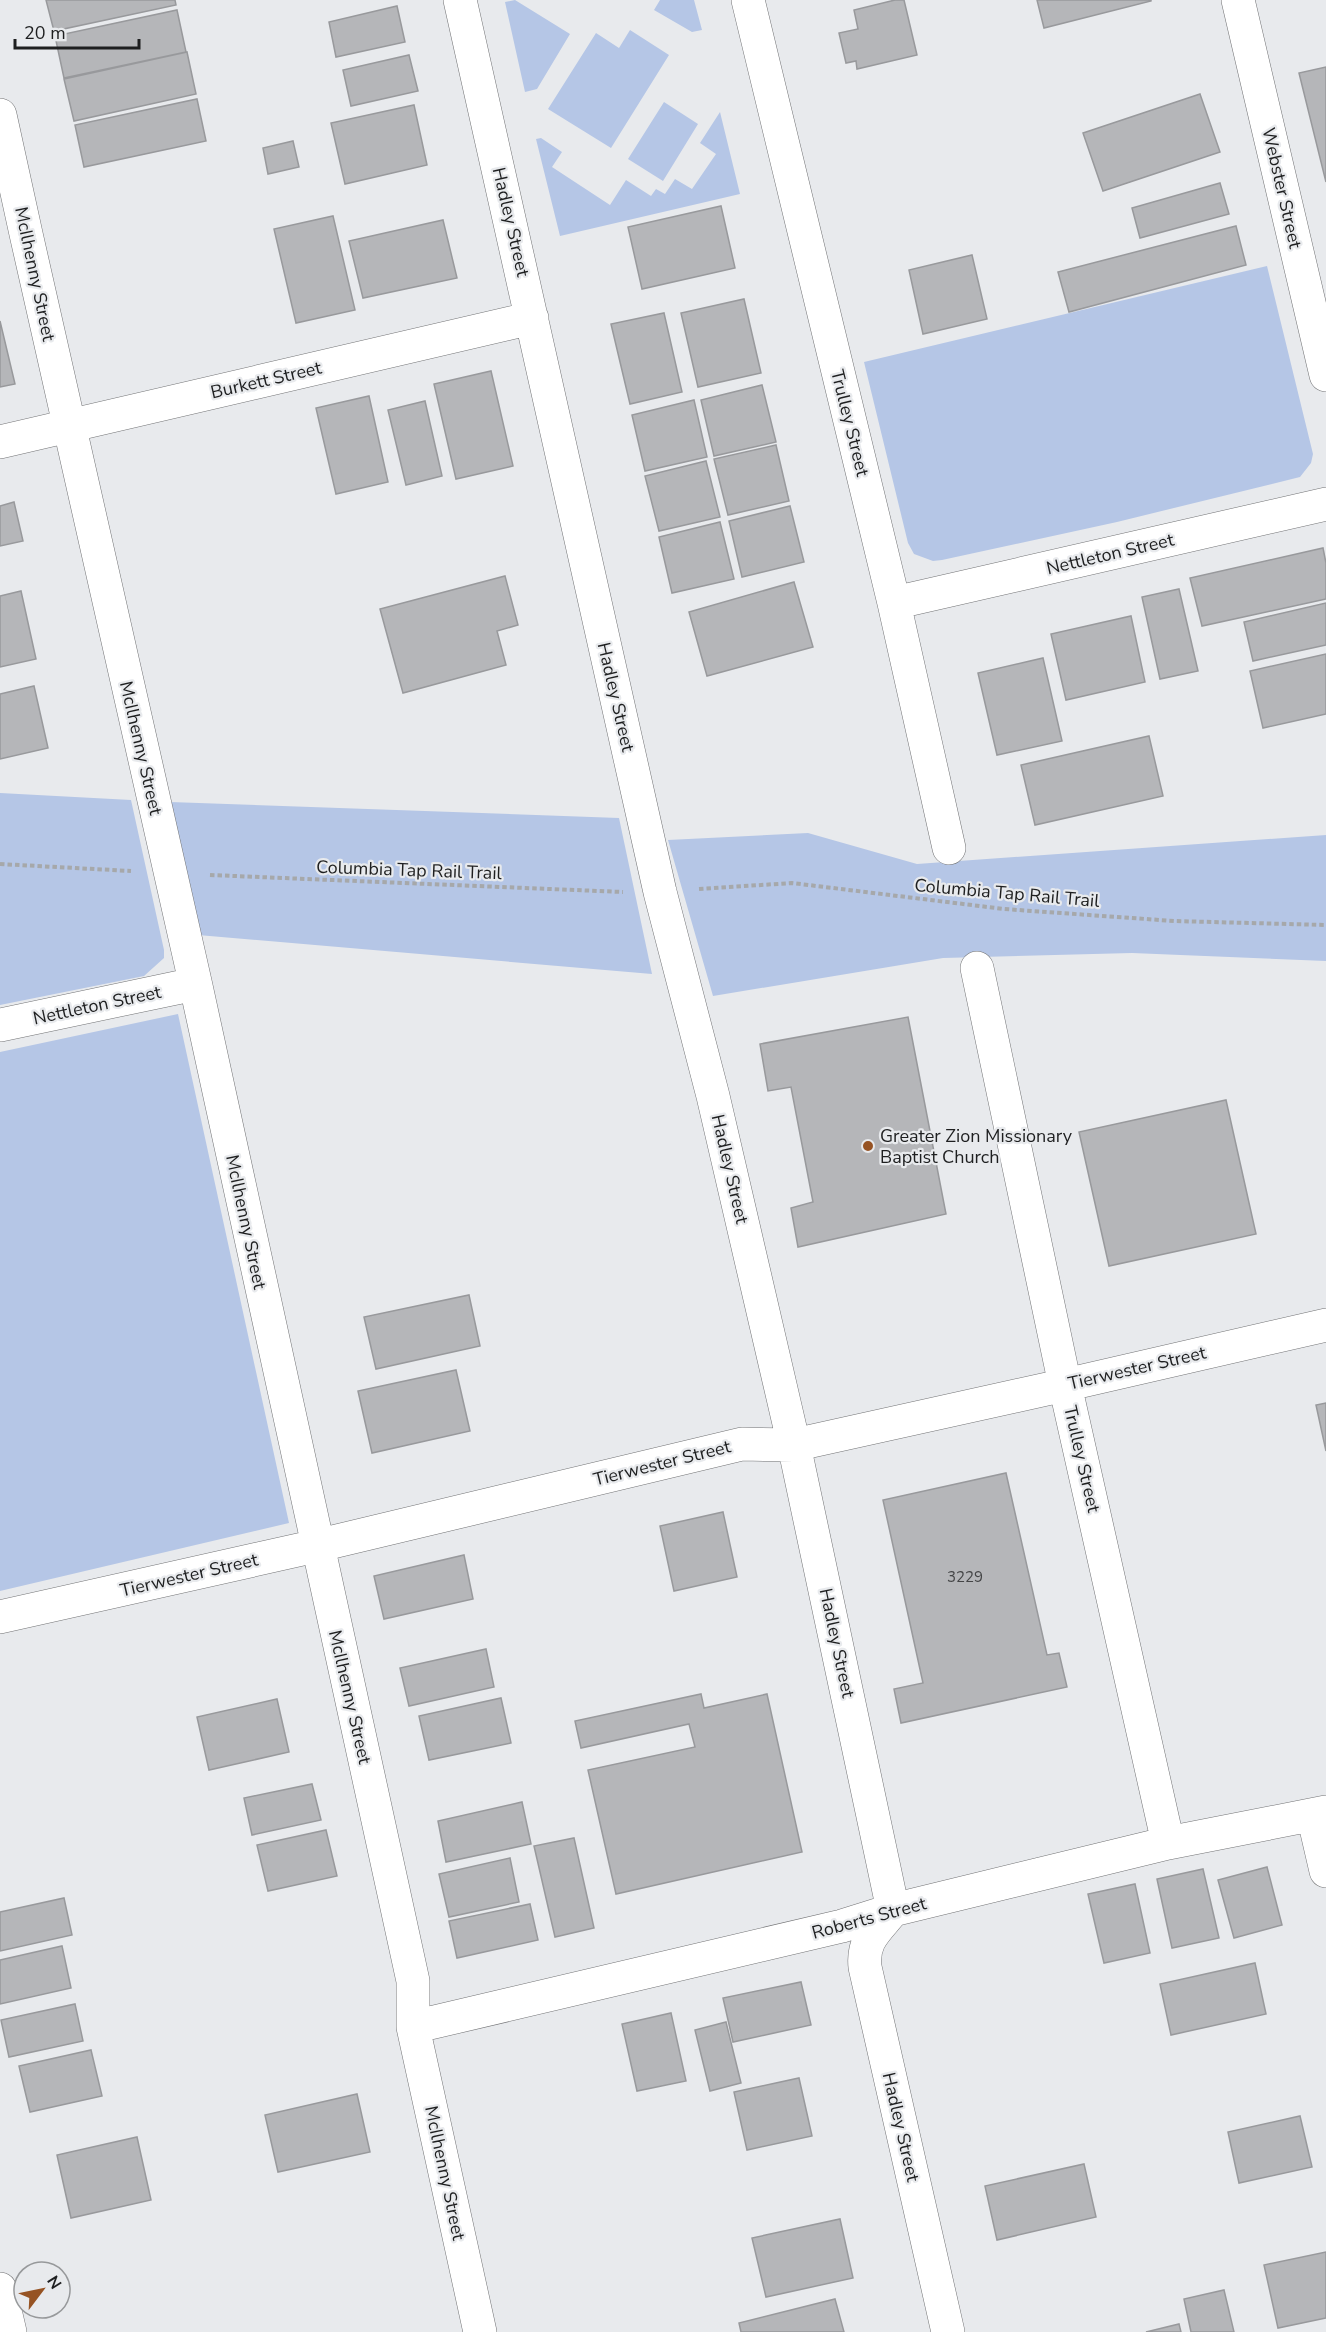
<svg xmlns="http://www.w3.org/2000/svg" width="1326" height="2332" viewBox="0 0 1326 2332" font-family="'Nunito Sans',sans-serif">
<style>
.green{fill:#b5c6e6}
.building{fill:#b5b6b9;stroke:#98999c;stroke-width:1.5}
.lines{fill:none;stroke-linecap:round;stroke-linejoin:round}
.minor-casing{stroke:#727375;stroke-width:34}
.path{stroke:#a6a8aa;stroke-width:4;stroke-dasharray:4.5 3;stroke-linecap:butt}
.minor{stroke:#fff;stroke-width:33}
.poi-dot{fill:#965323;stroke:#e8eaed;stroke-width:2}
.labels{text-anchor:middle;stroke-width:4.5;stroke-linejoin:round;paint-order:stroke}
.number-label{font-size:15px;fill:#444546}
.street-label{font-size:18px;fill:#1e1f20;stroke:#e8eaed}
.poi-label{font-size:18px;fill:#1e1f20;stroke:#e8eaed;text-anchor:start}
</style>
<rect width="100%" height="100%" fill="#e8eaed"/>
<path class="green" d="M515,0l55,34 -33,55 -12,3 -20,-90z
M660,0h34l8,30 -10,2 -38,-22z
M630,30l39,25 -58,93 -63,-39 48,-76 23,15z
M664,102l34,22 -35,57 -35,-22z
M720,112l20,82 -180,42 -24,-97 5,-1 21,14 -10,15 58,38 16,-25 25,16 5,-7 9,5 10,-15 17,10 24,-35 -16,-11z
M1267,266l46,188 -2,9 -11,14 -183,45 -175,38 -9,1 -19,-7 -6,-11 -44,-181z
M0,793l131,7 33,150v8l-20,18 -144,29z
M170,802l449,16 33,156 -454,-39z
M808,833l109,31 409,-29v126l-194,-8 -189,5 -230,38 -45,-156z
M178,1014l111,509 -289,68v-539z"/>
<path class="building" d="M46,0h129l1,5 -122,26z
M895,0h9l13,55 -60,14 -1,-8 -10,2 -7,-30 19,-4 -4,-19z
M1037,0h114v1l-107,27z
M397,6l8,36 -69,15 -7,-35z
M177,10l9,42 -122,26 -9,-42z
M187,52l9,42 -122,27 -10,-42z
M409,55l9,36 -67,15 -8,-36z
M1326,67v115l-27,-109z
M1200,94l20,58 -117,39 -20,-58z
M197,99l9,42 -122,26 -9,-42z
M414,105l13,60 -82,19 -14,-61z
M293,141l6,26 -31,7 -5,-26z
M1220,183l9,31 -89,24 -8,-30z
M721,206l14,62 -93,21 -14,-62z
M333,216l22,94 -59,13 -22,-94z
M443,220l14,58 -94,20 -14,-57z
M1236,226l10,39 -177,47 -11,-40z
M972,255l15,64 -64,15 -14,-64z
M744,299l17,74 -63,14 -17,-74z
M664,313l18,79 -52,12 -19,-80z
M0,321l15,63 -15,3z
M491,371l22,95 -57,13 -22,-95z
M762,385l14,57 -62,14 -13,-56z
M369,396l19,86 -52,12 -20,-86z
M694,400l13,57 -62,14 -13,-56z
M425,401l17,75 -36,9 -18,-75z
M776,445l13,56 -61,14 -14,-56z
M706,461l14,56 -61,14 -14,-55z
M14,502l9,39 -23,5v-40z
M790,506l14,56 -62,15 -13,-56z
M720,522l14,57 -62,14 -13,-56z
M1323,548l3,15v36l-124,27 -12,-48z
M505,576l13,49 -21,6 9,34 -103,28 -23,-84z
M794,582l19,65 -106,29 -18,-64z
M1179,589l19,82 -38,8 -18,-82z
M21,591l15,68 -36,8v-71z
M1326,603v42l-73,16 -9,-39z
M1131,616l14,66 -79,18 -15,-66z
M1326,654v60l-63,14 -13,-57z
M1043,658l19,83 -65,14 -19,-82z
M34,686l14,62 -48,11v-65z
M1149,736l14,60 -128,29 -14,-60z
M908,1017l38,197 -148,33 -7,-39 22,-6 -22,-115 -23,4 -8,-47z
M1226,1100l30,134 -147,32 -30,-134z
M469,1295l11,51 -104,23 -12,-52z
M456,1370l14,61 -98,22 -14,-62z
M1326,1403v48l-10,-46z
M1006,1473l41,182 12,-2 8,34 -166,36 -7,-34 29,-6 -40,-183z
M723,1512l14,65 -63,14 -14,-65z
M464,1555l9,44 -89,20 -10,-43z
M486,1649l8,38 -85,19 -9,-38z
M701,1694l3,14 63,-14 35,158 -186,42 -28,-124 107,-23 -6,-23 -108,24 -6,-27z
M501,1698l10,45 -82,17 -10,-44z
M277,1699l12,53 -80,18 -12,-53z
M312,1784l9,36 -69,15 -8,-37z
M522,1802l9,42 -85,18 -8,-41z
M326,1830l11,46 -69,15 -11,-46z
M574,1838l20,90 -39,9 -21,-91z
M510,1858l9,44 -70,15 -10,-43z
M1267,1867l15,58 -48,13 -16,-58z
M1203,1869l16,69 -47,10 -15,-69z
M1135,1884l15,69 -46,10 -16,-69z
M64,1898l8,37 -72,16v-39z
M530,1904l8,36 -81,18 -8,-37z
M62,1946l9,42 -71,16v-44z
M1255,1963l11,51 -95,21 -11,-51z
M801,1982l10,43 -78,17 -10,-44z
M75,2004l8,37 -74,16 -8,-37z
M671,2013l15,68 -49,10 -15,-67z
M726,2022l15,61 -31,8 -15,-61z
M91,2050l11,46 -72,16 -11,-46z
M799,2078l13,58 -65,14 -13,-58z
M357,2094l13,58 -92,20 -13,-57z
M1300,2116l12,51 -73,16 -11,-51z
M137,2137l14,63 -80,18 -14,-63z
M1084,2164l12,53 -99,23 -12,-54z
M840,2219l13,59 -87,19 -14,-59z
M1326,2252v66l-48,10 -14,-63z
M1224,2290l10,42h-43l-7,-33z
M835,2299l9,33h-103l-2,-9z
M1179,2324l2,8h-35z"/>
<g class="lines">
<g class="minor-casing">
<path id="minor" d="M460,0l200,892 53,204 81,349 99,465c-16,20 -31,30 -28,57l83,365
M748,0l146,603 55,245
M1238,0l88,375
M0,115c63,291 131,581 196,871 73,332 143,664 217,995v46l67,305
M0,442l532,-124
M894,603l432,-99
M977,968l88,417 103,458
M0,1025l195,-41
M0,1617l316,-71 426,-102 52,1 271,-60 261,-60
M1313,1815l13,56
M413,2027l429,-101 51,-16 275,-67 158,-31
M0,2289l10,43"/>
</g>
<path class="path" d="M0,864l131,7
M210,875l413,17
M699,889l93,-6 212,26 170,12 152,4"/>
<use href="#minor" class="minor"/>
</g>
<circle class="poi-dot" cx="868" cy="1146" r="6"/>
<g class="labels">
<g class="number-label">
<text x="965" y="1582">3229</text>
</g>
<g class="street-label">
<text transform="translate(1282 188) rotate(77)" y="6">Webster Street</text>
<text transform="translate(511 222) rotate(77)" y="6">Hadley Street</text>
<text transform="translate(35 274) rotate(78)" y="6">McIlhenny Street</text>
<text transform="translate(266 380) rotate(-13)" y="6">Burkett Street</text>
<text transform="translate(850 423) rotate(76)" y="6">Trulley Street</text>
<text transform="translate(1110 554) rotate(-13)" y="6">Nettleton Street</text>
<text transform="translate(616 697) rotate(77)" y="6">Hadley Street</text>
<text transform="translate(141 748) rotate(77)" y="6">McIlhenny Street</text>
<text transform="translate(409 870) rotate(2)" y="6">Columbia Tap Rail Trail</text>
<text transform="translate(1007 893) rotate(5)" y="6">Columbia Tap Rail Trail</text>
<text transform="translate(97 1005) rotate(-12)" y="6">Nettleton Street</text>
<text transform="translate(730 1169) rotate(77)" y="6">Hadley Street</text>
<text transform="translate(246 1222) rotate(78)" y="6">McIlhenny Street</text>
<text transform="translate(1137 1368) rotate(-13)" y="6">Tierwester Street</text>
<text transform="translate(1082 1459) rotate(77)" y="6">Trulley Street</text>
<text transform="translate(662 1463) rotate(-14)" y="6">Tierwester Street</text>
<text transform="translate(189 1575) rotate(-13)" y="6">Tierwester Street</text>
<text transform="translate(837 1643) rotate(78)" y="6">Hadley Street</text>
<text transform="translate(350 1697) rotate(77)" y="6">McIlhenny Street</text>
<text transform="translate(869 1918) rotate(-15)" y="6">Roberts Street</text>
<text transform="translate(901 2127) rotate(77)" y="6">Hadley Street</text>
<text transform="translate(445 2173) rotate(78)" y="6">McIlhenny Street</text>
</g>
<g class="poi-label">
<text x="880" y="1142">Greater Zion Missionary<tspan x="880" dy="21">Baptist Church</tspan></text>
</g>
</g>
<g transform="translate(42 2290) rotate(58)"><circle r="28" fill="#e8eaed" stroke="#97999b" stroke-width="1.5"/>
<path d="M0-4.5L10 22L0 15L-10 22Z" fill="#965323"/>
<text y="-9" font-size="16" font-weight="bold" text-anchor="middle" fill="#1e1f20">N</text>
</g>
<path d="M15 39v9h124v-9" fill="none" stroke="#1e1f20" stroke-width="3"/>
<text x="24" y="39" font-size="18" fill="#1e1f20" stroke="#e8eaed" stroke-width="4.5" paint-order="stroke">20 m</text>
</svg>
